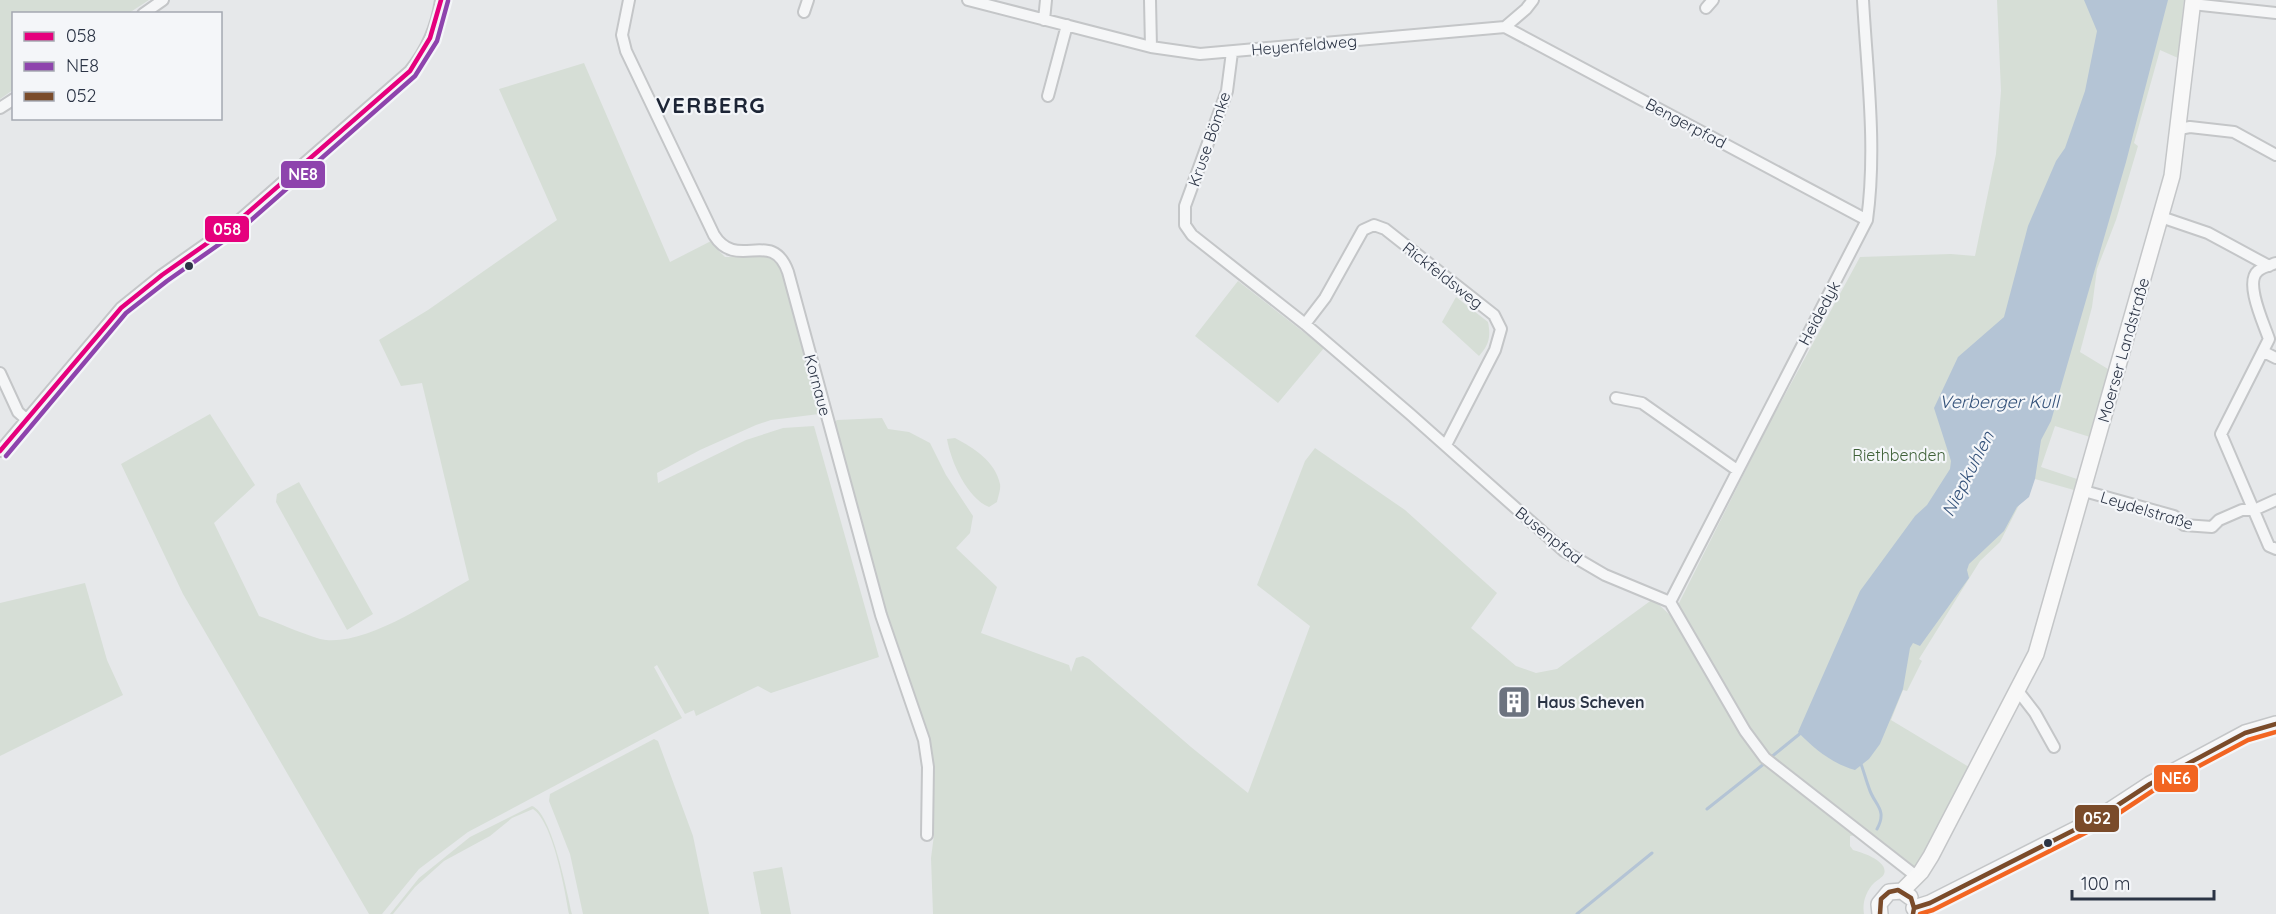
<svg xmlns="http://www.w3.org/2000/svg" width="2276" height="914" viewBox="0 0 2276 914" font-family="Quicksand,sans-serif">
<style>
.green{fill:#d6ded6}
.water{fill:#b4c4d5}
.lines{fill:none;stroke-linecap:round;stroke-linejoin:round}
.stream{stroke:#b4c4d5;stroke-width:3}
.street-casing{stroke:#c4c6c8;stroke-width:14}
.secondary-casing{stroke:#c4c6c8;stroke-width:18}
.street{stroke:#f5f6f7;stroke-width:10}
.secondary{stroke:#f8f8f8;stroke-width:15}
.bus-1-casing{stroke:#f4f6f9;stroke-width:9}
.bus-2-casing{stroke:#f4f6f9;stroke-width:9}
.bus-3-casing{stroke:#f4f6f9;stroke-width:9}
.bus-4-casing{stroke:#f4f6f9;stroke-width:9}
.bus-1{stroke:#e5007d;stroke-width:4.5}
.bus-2{stroke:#8e44ad;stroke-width:4.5}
.bus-3{stroke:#7a4b2a;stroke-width:4.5}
.bus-4{stroke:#f26522;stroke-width:4.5}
.bus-dot{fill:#2b3445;stroke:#f4f6f9;stroke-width:2}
.labels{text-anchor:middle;stroke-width:4.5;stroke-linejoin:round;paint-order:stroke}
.street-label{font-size:16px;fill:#2b3445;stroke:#f4f6f9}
.park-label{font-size:16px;fill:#3f6138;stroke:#f4f6f9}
.poi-label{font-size:16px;font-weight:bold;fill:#2b3445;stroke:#f4f6f9;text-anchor:start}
.water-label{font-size:18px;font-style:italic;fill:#34527a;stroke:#f4f6f9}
.district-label{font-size:22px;font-weight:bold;letter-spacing:1.5px;fill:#1d2536;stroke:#f4f6f9}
.line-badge{stroke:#f4f6f9;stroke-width:2}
.badge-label{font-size:16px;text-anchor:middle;font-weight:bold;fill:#fff}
</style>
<rect width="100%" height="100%" fill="#e6e8ea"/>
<path class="green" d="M0,0h149l-20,13 -115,1 -1,76 -13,9z
M1997,0h187l-6,58 -18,-8 -26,93 4,3 -22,74 -19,49 -5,38 -12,45 28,17 -18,68 -35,-11 -14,41 36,12 -3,11 -39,-11v-5l-35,68 -20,19 -61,98 3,2 -15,30 -4,-1 -12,30 78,47 -55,103 -69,-45 1,4 9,6 -5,1v10l3,4c8,2 36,11 31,24 -2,4 -7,6 -10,9 -8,8 -12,20 -10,31h-931l-2,-56 3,-23 -1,-54 -6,-42 -55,-168 -40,-147 5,-4 45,-2 6,11 21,3 21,11 16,32 27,41 -3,17 -14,15 41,39 -16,46 88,32 2,7 5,-14 7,-2 6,3 102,88 57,46 62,-167 -53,-41 48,-124 10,-13 90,62 92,83 -26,35 45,38 20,7 21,-4 96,-70 19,18 97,-193 91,-167 91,-3 24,2 21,-102 5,-63z
M584,63l86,199 45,-23 2,10 8,8h49l9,14 36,143 -48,6 -15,5 -56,25 -43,23 1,10 88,-43 37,-12 31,-2 65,231 -108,36 -13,-7 -62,30 -2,-6 -9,4 -28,-49 -3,2 28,51 -214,114 -49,37 -37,45h-13l-186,-320 -62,-130 89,-50 45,71 -41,38 45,93c20,7 41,17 61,23 42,10 113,-39 149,-59l-47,-197 -21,3 -22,-46 49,-30 129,-90 -58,-131z
M1238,281l86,67 -46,55 -83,-67z
M1456,297l32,25c3,15 1,23 -9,34l-37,-34z
M955,438c19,10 40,23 45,46 1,5 -2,13 -3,18l-8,5c-22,-9 -38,-45 -42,-68z
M299,482l74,132 -26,16 -71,-128 1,-8z
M85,583l22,77 16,35 -123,61v-153z
M654,739l4,2 35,95 16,78h-126l-13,-60 -21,-53 1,-7z
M532,806c20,7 35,87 40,108h-3c-4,-24 -16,-92 -36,-105l-21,9 -22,18 -46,25 -29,26 -22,27h-3l29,-36 51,-41z
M782,867l9,47h-30l-8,-42z"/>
<path class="water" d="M2084,0h84l-42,162 -75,259 -10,19 -6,39 -6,18 -12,10 -13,24 -35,33 -2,6 2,8 -49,68 -7,-3 -3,5 -7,41 -23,55 -11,15 -14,11c-22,-6 -41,-21 -57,-38l62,-141 55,-75 12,-11 23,-36 1,-8 -17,-53 24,-51 46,-40 24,-91 28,-65 9,-13 20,-57 12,-60z"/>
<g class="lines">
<path class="stream" d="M1770,758l32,-26
M1861,764c3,8 5,16 8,24 5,17 19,21 8,41
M1707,809l58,-46
M1577,914l75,-61"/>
<g class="street-casing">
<path id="street" d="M629,0l-7,35 4,16 88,184c23,37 58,-8 74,37l93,343 43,125 4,27 -1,68
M968,0l183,47 49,7 305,-27 21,-18 7,-9
M1150,0l1,47
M2192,4l84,9
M1706,8l7,-8
M804,12l4,-12
M143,14l20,-14
M1044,20l2,-20
M1505,27l362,193
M1232,52l-5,39 -42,115v19l7,10 113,89 105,90 154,137 41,24 65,27 75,129 20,27 151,118
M1048,96l19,-71
M0,108l14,-9
M2179,129l11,-2 44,5 42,23
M2161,217l47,16 61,33
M2276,263c-5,2 -14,4 -18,8 -14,11 6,53 11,68l-48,95 48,112 7,3
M1305,324l20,-26 38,-68 11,-5 11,4 109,86 7,14 -6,21 -49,95
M2264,352l12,6
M0,373l18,39 8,7
M1616,398l26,5 95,67
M0,451l121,-143 41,-33 74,-52 174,-152c17,-21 27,-44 31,-71
M2084,491l90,25 10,9 28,2 7,-7 23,-10h12l22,-10
M1670,602l197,-382c10,-73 0,-147 -4,-220
M2018,691l17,22 19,34"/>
</g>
<g class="secondary-casing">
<path id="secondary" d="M1902,891l19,-19 10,-16 105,-202 136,-478 21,-176
M1914,908l16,-5 168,-85 52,-34 95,-51 31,-9
M1880,914l-1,-10 10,-12 13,-1 8,6"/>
</g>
<use href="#street" class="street"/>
<use href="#secondary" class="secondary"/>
<g class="bus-1-casing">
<path id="bus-1" d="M0,451l121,-143 41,-33 74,-52 174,-152 20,-33 11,-38"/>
</g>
<g class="bus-2-casing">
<path id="bus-2" d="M6,456l120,-143 41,-32 74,-52 174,-153 22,-35 11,-40"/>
</g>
<g class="bus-3-casing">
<path id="bus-3" d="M1914,908l16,-5 168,-85 52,-34 95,-51 31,-9
M1880,914l1,-15 8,-7 9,-2 13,8 3,10 -1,6"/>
</g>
<g class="bus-4-casing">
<path id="bus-4" d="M1920,914l13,-4 168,-85 53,-35 94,-50 28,-8"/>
</g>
<use href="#bus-1" class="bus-1"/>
<use href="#bus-2" class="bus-2"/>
<use href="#bus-3" class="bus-3"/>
<use href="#bus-4" class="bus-4"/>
</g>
<defs>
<g id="building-square" transform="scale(1.725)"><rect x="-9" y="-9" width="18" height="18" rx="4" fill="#6c737f" stroke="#f4f6f9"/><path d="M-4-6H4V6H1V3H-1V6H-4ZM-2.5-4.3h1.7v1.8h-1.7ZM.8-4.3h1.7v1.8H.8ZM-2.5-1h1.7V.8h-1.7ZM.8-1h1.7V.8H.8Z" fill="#fff"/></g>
</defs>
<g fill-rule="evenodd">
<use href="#building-square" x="1514" y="702"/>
</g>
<g class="bus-dot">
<circle cx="189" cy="266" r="5"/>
<circle cx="2048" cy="843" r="5"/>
</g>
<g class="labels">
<g class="street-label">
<text transform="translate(1304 45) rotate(-5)" y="6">Heyenfeldweg</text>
<text transform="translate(1686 123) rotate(28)" y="6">Bengerpfad</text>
<text transform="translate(1209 139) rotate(-71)" y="6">Kruse Bömke</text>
<text transform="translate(1443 275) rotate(38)" y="6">Rickfeldsweg</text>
<text transform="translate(1819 313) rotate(-62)" y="6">Heidedyk</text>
<text transform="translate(2123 350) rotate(-74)" y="6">Moerser Landstraße</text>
<text transform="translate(818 385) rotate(75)" y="6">Kornaue</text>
<text transform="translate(2147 510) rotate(17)" y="6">Leydelstraße</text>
<text transform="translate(1549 535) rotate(39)" y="6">Busenpfad</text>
</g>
<g class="park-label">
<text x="1899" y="461">Riethbenden</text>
</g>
<g class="poi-label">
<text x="1537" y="708">Haus Scheven</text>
</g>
<g class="water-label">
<text x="1999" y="408">Verberger Kull</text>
<text transform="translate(1968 474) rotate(-63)" y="6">Niepkuhlen</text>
</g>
<g class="district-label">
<text x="711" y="113">VERBERG</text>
</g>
</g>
<g class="line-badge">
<rect x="280" y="160" width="46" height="29" rx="6" fill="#8e44ad"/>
<rect x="204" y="215" width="46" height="28" rx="6" fill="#e5007d"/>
<rect x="2153" y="764" width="46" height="29" rx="6" fill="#f26522"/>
<rect x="2074" y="804" width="46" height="29" rx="6" fill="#7a4b2a"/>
</g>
<g class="badge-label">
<text x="303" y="180">NE8</text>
<text x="227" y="235">058</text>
<text x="2176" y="784">NE6</text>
<text x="2097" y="824">052</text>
</g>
<rect x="12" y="12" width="210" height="108" fill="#f4f6f9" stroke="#a4a8b1" stroke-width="1.5"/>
<rect x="24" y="32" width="30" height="9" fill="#e5007d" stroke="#a4a8b1" stroke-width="1.5"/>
<text x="66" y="42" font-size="18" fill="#2b3445">058</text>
<rect x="24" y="62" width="30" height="9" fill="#8e44ad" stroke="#a4a8b1" stroke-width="1.5"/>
<text x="66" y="72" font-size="18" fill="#2b3445">NE8</text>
<rect x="24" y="92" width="30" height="9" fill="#7a4b2a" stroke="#a4a8b1" stroke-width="1.5"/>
<text x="66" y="102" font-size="18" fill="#2b3445">052</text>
<path d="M2072 890v9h142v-9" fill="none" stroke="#2b3445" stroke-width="3"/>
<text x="2081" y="890" font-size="18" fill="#2b3445" stroke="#f4f6f9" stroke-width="4.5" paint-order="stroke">100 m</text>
</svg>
